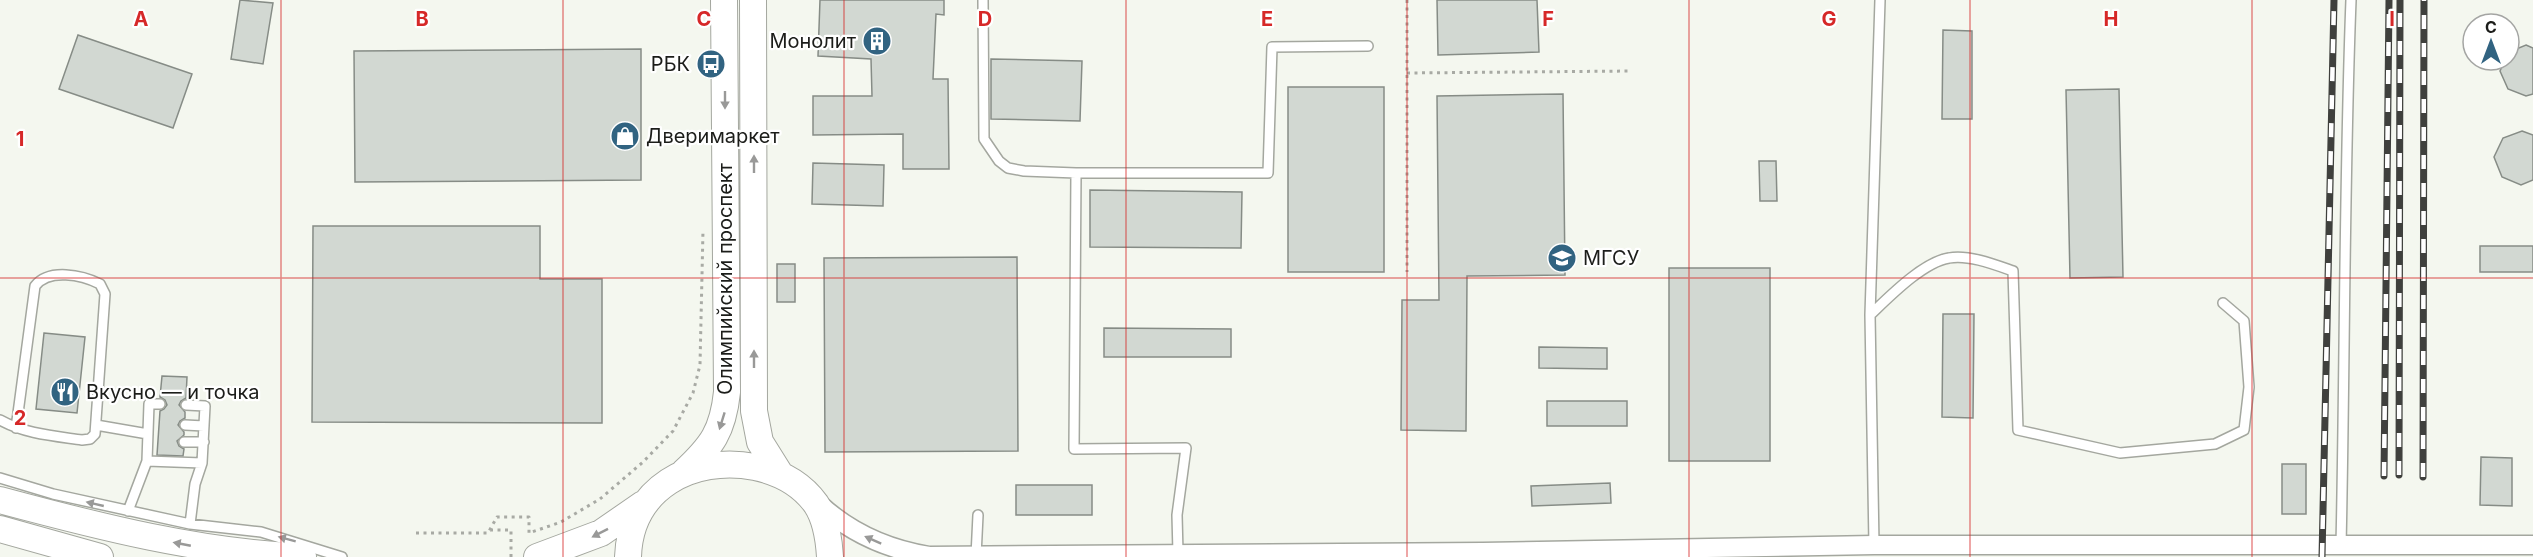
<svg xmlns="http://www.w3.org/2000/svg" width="2533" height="557" viewBox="0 0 2533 557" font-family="Inter,sans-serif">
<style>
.building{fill:#d2d8d2;stroke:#868c86;stroke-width:1.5}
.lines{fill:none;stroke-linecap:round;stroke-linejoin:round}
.lane-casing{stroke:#a4a79f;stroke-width:12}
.street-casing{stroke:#a4a79f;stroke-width:21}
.secondary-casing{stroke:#a4a79f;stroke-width:28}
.path{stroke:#a8aaa4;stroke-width:3;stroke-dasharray:3 4.5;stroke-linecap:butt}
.lane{stroke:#fff;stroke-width:9}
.street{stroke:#fff;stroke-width:18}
.secondary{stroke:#fff;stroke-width:26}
.rail-casing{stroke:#3f403d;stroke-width:7}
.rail{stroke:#fff;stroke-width:4.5;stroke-dasharray:14;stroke-linecap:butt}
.oneway{fill:#999998}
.grid{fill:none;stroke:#d62828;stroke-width:1.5;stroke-opacity:0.55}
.labels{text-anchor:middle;stroke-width:4.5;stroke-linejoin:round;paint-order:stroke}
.poi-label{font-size:20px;fill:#1c1d1a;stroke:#fff;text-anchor:start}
.street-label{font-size:20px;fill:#1c1d1a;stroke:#fff}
.grid-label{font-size:20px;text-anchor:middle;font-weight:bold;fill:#d62828;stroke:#fff;stroke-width:4.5;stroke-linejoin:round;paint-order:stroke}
</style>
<rect width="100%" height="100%" fill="#f4f7ef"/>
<path class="building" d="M240,0l33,3 -10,61 -32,-5z
M820,0h124v15l-8,-1 -3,65h15l1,90h-46v-35l-90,1v-39h59l-1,-37 -53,-3z
M1437,0h100l2,52 -101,3z
M1943,30l29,1v88h-30z
M78,35l114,39 -19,54 -114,-39z
M2526,45l7,3v46l-7,2 -18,-7 -8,-18 5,-11h4v-8z
M641,49v131l-286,2 -1,-131z
M991,59l91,2 -2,60 -89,-2z
M1288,87h96v185h-96z
M2119,89l4,188 -53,1 -4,-188z
M1563,94l2,181 -98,1 -1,155 -65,-1 1,-130h37l-2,-204z
M2522,131l11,4v45l-12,5 -19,-8 -8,-20 9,-19z
M1759,161h17l1,40h-17z
M813,163l71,2 -1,41 -71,-2z
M1090,190l152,2 -1,56 -151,-1z
M313,226h227v53h62v144l-290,-1z
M2480,246h53v26h-53z
M1017,257l1,194 -193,1 -1,-194z
M777,264h18v38h-18z
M1669,268h101v193h-101z
M1943,314h31l-1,104 -31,-1z
M1104,328l127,1v28h-127z
M44,333l41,4 -8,76 -41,-4z
M1539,347l68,1v21l-68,-1z
M162,376l25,1 -1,21 -5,3 -2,4 6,7v6l-5,3 -2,4 6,7v3l-7,6 2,5 5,3 -1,7 -26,-1 3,-44 4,-2 3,-4 -2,-5 -5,-3z
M1547,401h80v25h-80z
M2481,457l31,1v48l-32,-1z
M2282,464h24v50h-24z
M1610,483l1,20 -79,3 -1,-20z
M1016,485h76v30h-76z"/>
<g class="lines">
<g class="lane-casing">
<path id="lane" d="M983,0l1,139 15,22 9,7 16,3 52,2 -2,276 112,-1 -9,67 1,38
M1076,173h192l4,-126 96,-1
M1870,315c19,-18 53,-53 79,-57 19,-4 47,7 64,13l5,159 102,23 95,-9 29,-14 5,-43 -5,-66 -21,-18
M186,405l19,1 -3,57
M0,420c25,14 54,16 82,20l8,-1 5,-5 10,-140 -5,-10c-18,-9 -51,-16 -65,2l-19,142
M96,425l52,9
M185,425l19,1
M184,442h20
M147,461l2,-57h11
M0,478l53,16 137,30 71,8 81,25
M128,511l19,-50 55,2 -7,21 -5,40
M1874,545l-4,-230 10,-315
M2341,546c4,-182 3,-364 10,-546
M976,556l2,-41"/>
</g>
<g class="street-casing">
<path id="street" d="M818,503c32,30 68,46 111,53l554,-4 391,-7h659"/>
</g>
<g class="secondary-casing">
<path id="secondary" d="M753,0l1,411 6,31 20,32
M684,472c28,-26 39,-41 43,-80l-3,-392
M0,500c100,27 199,52 303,57
M0,529l100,28
M537,557l64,-24 42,-29
M628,557c2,-69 64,-102 127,-90 24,5 46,16 61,37 10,15 13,36 14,53"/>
</g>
<path class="path" d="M1407,0v272
M1407,73l224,-2
M490,530h21v27
M416,533h72l9,-16h32v16l32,-11 39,-23 43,-37 30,-31 20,-38 7,-28 3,-135"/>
<use href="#lane" class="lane"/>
<use href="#street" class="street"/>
<use href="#secondary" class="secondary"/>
<g class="rail-casing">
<path id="rail" d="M2399,475l1,-475
M2384,476l5,-476
M2423,477l1,-477
M2322,557l12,-557"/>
</g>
<use href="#rail" class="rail"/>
</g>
<defs><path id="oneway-solid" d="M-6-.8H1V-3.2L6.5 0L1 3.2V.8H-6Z" transform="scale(1.5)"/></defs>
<g class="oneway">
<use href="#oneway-solid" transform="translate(725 100) rotate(90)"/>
<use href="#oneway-solid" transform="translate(754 164) rotate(-90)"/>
<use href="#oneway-solid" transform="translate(754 359) rotate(-90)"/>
<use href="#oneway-solid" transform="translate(722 421) rotate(107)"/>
<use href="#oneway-solid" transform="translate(95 504) rotate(-167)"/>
<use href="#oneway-solid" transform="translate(600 533) rotate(153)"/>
<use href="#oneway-solid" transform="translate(287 539) rotate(-165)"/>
<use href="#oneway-solid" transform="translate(873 540) rotate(-156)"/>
<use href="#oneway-solid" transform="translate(182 544) rotate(-169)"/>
</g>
<path class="grid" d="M281,0v557M563,0v557M844,0v557M1126,0v557M1407,0v557M1689,0v557M1970,0v557M2252,0v557M0,278h2533"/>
<defs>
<g id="building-disc" transform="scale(1.5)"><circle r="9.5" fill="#316381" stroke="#fff"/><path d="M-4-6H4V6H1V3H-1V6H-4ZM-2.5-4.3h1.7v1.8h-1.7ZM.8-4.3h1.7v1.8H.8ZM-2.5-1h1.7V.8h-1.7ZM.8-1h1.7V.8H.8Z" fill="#fff"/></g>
<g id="bus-disc" transform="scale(1.5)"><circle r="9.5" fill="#316381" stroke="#fff"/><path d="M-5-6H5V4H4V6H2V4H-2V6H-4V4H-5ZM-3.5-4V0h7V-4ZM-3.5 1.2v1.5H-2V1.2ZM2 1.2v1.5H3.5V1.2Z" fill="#fff"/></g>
<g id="shop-disc" transform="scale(1.5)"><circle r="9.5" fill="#316381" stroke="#fff"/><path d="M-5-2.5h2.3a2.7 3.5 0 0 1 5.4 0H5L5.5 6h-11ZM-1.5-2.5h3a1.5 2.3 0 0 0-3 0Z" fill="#fff"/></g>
<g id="university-disc" transform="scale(1.5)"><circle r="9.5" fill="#316381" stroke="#fff"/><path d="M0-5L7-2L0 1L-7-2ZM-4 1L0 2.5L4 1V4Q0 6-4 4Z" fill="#fff"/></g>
<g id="restaurant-disc" transform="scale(1.5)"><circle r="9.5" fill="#316381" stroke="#fff"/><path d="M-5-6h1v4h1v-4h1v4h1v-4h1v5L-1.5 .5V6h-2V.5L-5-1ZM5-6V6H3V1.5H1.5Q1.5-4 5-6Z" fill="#fff"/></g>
</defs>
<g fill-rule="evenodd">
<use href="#building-disc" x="877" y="41"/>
<use href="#bus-disc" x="711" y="64"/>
<use href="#shop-disc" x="625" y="136"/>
<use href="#university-disc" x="1562" y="258"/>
<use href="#restaurant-disc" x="65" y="392"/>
</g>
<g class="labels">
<g class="poi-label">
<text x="856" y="48" text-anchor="end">Монолит</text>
<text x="690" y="71" text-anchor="end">РБК</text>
<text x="646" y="143">Дверимаркет</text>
<text x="1583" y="265">МГСУ</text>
<text x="86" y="399">Вкусно — и точка</text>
</g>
<g class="street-label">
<text transform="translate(725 279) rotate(-90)" y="7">Олимпийский проспект</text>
</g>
</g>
<g class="grid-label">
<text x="141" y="26">A</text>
<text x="422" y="26">B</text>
<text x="704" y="26">C</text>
<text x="985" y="26">D</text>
<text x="1267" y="26">E</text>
<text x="1548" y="26">F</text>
<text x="1829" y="26">G</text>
<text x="2111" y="26">H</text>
<text x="2392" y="26">I</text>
<text x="20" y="146">1</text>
<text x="20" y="425">2</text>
</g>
<g transform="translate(2491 42)"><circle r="28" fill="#ffffff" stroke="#a4a5a3" stroke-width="1.5"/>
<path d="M0-4.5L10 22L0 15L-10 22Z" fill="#316381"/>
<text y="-9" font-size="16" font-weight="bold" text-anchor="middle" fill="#1c1d1a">С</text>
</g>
</svg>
